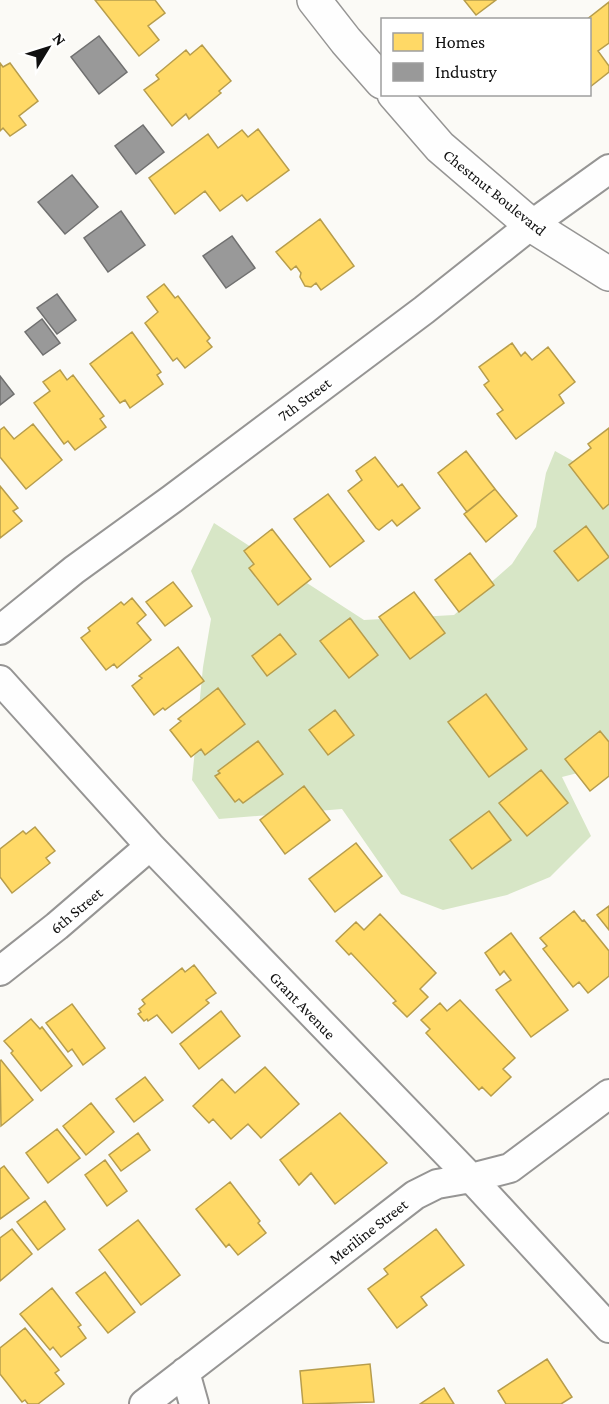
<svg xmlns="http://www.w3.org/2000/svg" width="609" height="1404" viewBox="0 0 609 1404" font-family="'Crimson Pro',serif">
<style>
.forest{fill:#d7e6c6}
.homes{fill:#ffd966;stroke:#b79d4c;stroke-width:1.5}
.industry{fill:#999;stroke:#707070;stroke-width:1.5}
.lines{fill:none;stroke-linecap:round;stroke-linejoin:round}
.minor-casing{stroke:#969594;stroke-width:32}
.tertiary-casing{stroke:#969594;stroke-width:36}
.minor{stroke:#fefefe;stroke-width:28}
.tertiary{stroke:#fefefe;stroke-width:33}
.labels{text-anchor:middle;stroke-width:6;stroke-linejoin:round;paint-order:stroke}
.street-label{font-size:16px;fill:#101010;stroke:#fff}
</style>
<rect width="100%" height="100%" fill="#fbfaf6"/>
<path class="forest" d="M555,451l54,30v284l-47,12 29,59 -41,41 -43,18 -64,15 -42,-16 -59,-85 -123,10 -27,-39 11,-113 8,-48 -20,-48 23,-48 150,97 90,-5 58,-51 24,-37 10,-54z"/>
<path class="homes" d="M95,0h60l10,13 -17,13 11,14 -20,16z
M464,0h32l-20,15z
M609,2v41l-11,8 11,15v6l-19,15v-67h-4z
M202,45l29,36 -12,10 2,2 -32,26 -3,-5 -14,12 -28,-36 15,-11 -3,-4 30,-25 4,5z
M0,63l3,4 7,-4 28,38 -19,15 7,9 -16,11 -7,-8 -3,3z
M258,129l31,41 -42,31 -5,-6 -22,16 -15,-20 -30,23 -26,-36 59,-44 10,14 24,-18 6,7z
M320,219l34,47 -33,24 -5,-7 -5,4 -6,-1 -5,-9 1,-4 -5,-7 -5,4 -15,-18z
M164,284l11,14 3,-2 32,42 -3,3 5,6 -27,21 -8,-10 -4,3 -28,-38 13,-11 -11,-15z
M132,332l29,40 -4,3 6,9 -33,24 -5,-8 -5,3 -30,-39z
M512,343l9,13 4,-4 7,8 16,-13 27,35 -16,13 5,8 -48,36 -19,-25 6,-4 -19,-25 5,-4 -10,-14z
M60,370l7,10 6,-5 31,41 -4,3 6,8 -31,23 -7,-9 -4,3 -30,-41 16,-12 -7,-9z
M33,424l29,36 -36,29 -26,-32v-27l4,-3 10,12z
M609,428v76l-6,5 -34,-44 22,-17 -3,-4z
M466,451l29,38 -28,23 -29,-39z
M375,457l23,30 4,-3 18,24 -23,18 -5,-6 -13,10 -3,-2 -28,-37 14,-11 -6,-9z
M0,486l18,22 -5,3 9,10 -22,17z
M495,489l22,27 -31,26 -22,-28z
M328,494l36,47 -34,26 -36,-48z
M586,526l23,31 -31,24 -24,-30z
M272,529l39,50 -33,26 -29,-37 5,-4 -10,-13z
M470,553l24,32 -35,27 -24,-32z
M173,582l19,24 -27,20 -19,-24z
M414,592l31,41 -35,26 -31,-42z
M132,598l14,17 -9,8 14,17 -34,28 -3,-4 -8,6 -25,-32 9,-7 -2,-3 33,-26 3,3z
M350,618l28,37 -29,23 -29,-37z
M280,634l16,20 -29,22 -15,-20z
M178,647l26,34 -39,29 -2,-2 -9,7 -22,-29 10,-8 -3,-2z
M218,688l27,36 -40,31 -4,-6 -10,8 -21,-27 11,-9 -3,-2z
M486,694l41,55 -38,28 -41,-55z
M335,710l19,25 -26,20 -19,-25z
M600,731l9,11v34l-19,15 -25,-32z
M258,741l25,33 -40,29 -4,-4 -4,3 -20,-26 5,-3 -2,-2z
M541,770l27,33 -41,33 -28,-33z
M304,786l26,34 -45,34 -25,-34z
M489,811l22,29 -39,29 -22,-29z
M35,827l20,24 -9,7 4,5 -38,30 -12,-16v-28l23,-18 3,3z
M356,843l26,33 -47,36 -26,-33z
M609,906v24l-12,-15z
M574,911l8,10 2,-1 25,31v25l-21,17 -9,-11 -6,5 -30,-38 4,-3 -7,-8z
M380,914l56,59 -16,16 8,8 -21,20 -14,-14 3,-2 -45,-48 -2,2 -13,-14 20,-19 8,8z
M511,933l57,77 -37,27 -35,-47 15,-10 -7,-9 -4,4 -15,-22z
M194,965l22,28 -10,7 3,3 -37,30 -15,-18 -9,6 -1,-2 -3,2 -6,-7 3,-2 -2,-3 6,-5 -3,-4 40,-32 3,4z
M460,1000l55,58 -12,11 8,8 -20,19 -9,-9 -3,3 -53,-57 4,-4 -9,-9 19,-17 7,8z
M72,1004l33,44 -22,17 -11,-16 -4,3 -22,-29z
M221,1011l19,25 -41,33 -19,-25z
M31,1019l9,10 2,-2 30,39 -31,25 -30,-38 2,-2 -9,-10z
M1,1060l32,40 -32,26 -1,-65z
M265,1067l34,37 -38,34 -13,-14 -17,15 -18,-20 -4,4 -16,-17 29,-27 13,14z
M145,1077l18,23 -29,22 -18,-23z
M91,1103l23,29 -28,23 -23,-29z
M340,1113l47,50 -52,41 -24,-31 -12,12 -19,-25z
M57,1129l23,29 -32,25 -22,-30z
M138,1133l12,17 -29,21 -12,-16z
M105,1160l22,31 -20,15 -22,-31z
M4,1166l25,32 -29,21v-50z
M230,1182l30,39 -2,2 8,10 -28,22 -9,-11 -3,3 -30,-38z
M45,1201l20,28 -27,21 -21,-28z
M138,1220l42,55 -39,30 -42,-55z
M12,1229l20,25 -32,27v-43z
M436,1229l28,36 -43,32 6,8 -30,23 -29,-39 20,-15 -4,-5z
M105,1272l30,40 -27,21 -32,-40z
M52,1288l29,37 -3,2 8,11 -25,19 -8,-10 -3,3 -30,-36z
M25,1328l34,42 -4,3 9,11 -26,20h-10l-3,-4 -3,2 -22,-28v-26z
M547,1359l25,38 -11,7h-55l-8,-13z
M370,1364l4,38 -71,2 -3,-33z
M444,1388l10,16h-34z"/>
<path class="industry" d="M99,36l28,36 -28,22 -28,-37z
M143,125l21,27 -28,22 -21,-28z
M72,175l26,32 -33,27 -27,-32z
M121,211l24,34 -37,27 -24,-34z
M232,236l23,32 -29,20 -23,-32z
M57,294l19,26 -19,14 -20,-26z
M42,319l18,24 -17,12 -18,-23z
M0,376l14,18 -14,11z"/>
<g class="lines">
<g class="minor-casing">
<path id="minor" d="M0,630l74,-60 98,-71 252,-189 107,-85 78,-56
M0,680l150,166 321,332 138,150
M0,971l57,-45 93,-80
M185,1372l9,32
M144,1404l271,-209 22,-11 34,-6 39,-10 99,-74"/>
</g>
<g class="tertiary-casing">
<path id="tertiary" d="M314,0l32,41 36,41
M394,94l46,53 91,78 78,49"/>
</g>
<use href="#minor" class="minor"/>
<use href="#tertiary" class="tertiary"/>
</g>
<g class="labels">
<g class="street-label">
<text transform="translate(495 192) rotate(39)" y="6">Chestnut Boulevard</text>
<text transform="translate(304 399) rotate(-37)" y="6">7th Street</text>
<text transform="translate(76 910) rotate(-40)" y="6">6th Street</text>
<text transform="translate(303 1005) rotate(46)" y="6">Grant Avenue</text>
<text transform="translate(368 1231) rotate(-38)" y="6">Meriline Street</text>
</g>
</g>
<rect x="381" y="18" width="210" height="78" fill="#ffffff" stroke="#9f9f9f" stroke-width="1.5"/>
<rect x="393" y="33" width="30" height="18" fill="#ffd966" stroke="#9f9f9f" stroke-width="1.5"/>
<text x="435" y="48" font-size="18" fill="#101010">Homes</text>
<rect x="393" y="63" width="30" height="18" fill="#999999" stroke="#9f9f9f" stroke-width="1.5"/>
<text x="435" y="78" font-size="18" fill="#101010">Industry</text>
<g transform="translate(48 48) rotate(52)" stroke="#ffffff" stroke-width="4.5" paint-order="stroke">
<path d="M0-4.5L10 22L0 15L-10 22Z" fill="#101010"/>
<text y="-9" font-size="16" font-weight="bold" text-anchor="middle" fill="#101010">N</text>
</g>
</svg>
